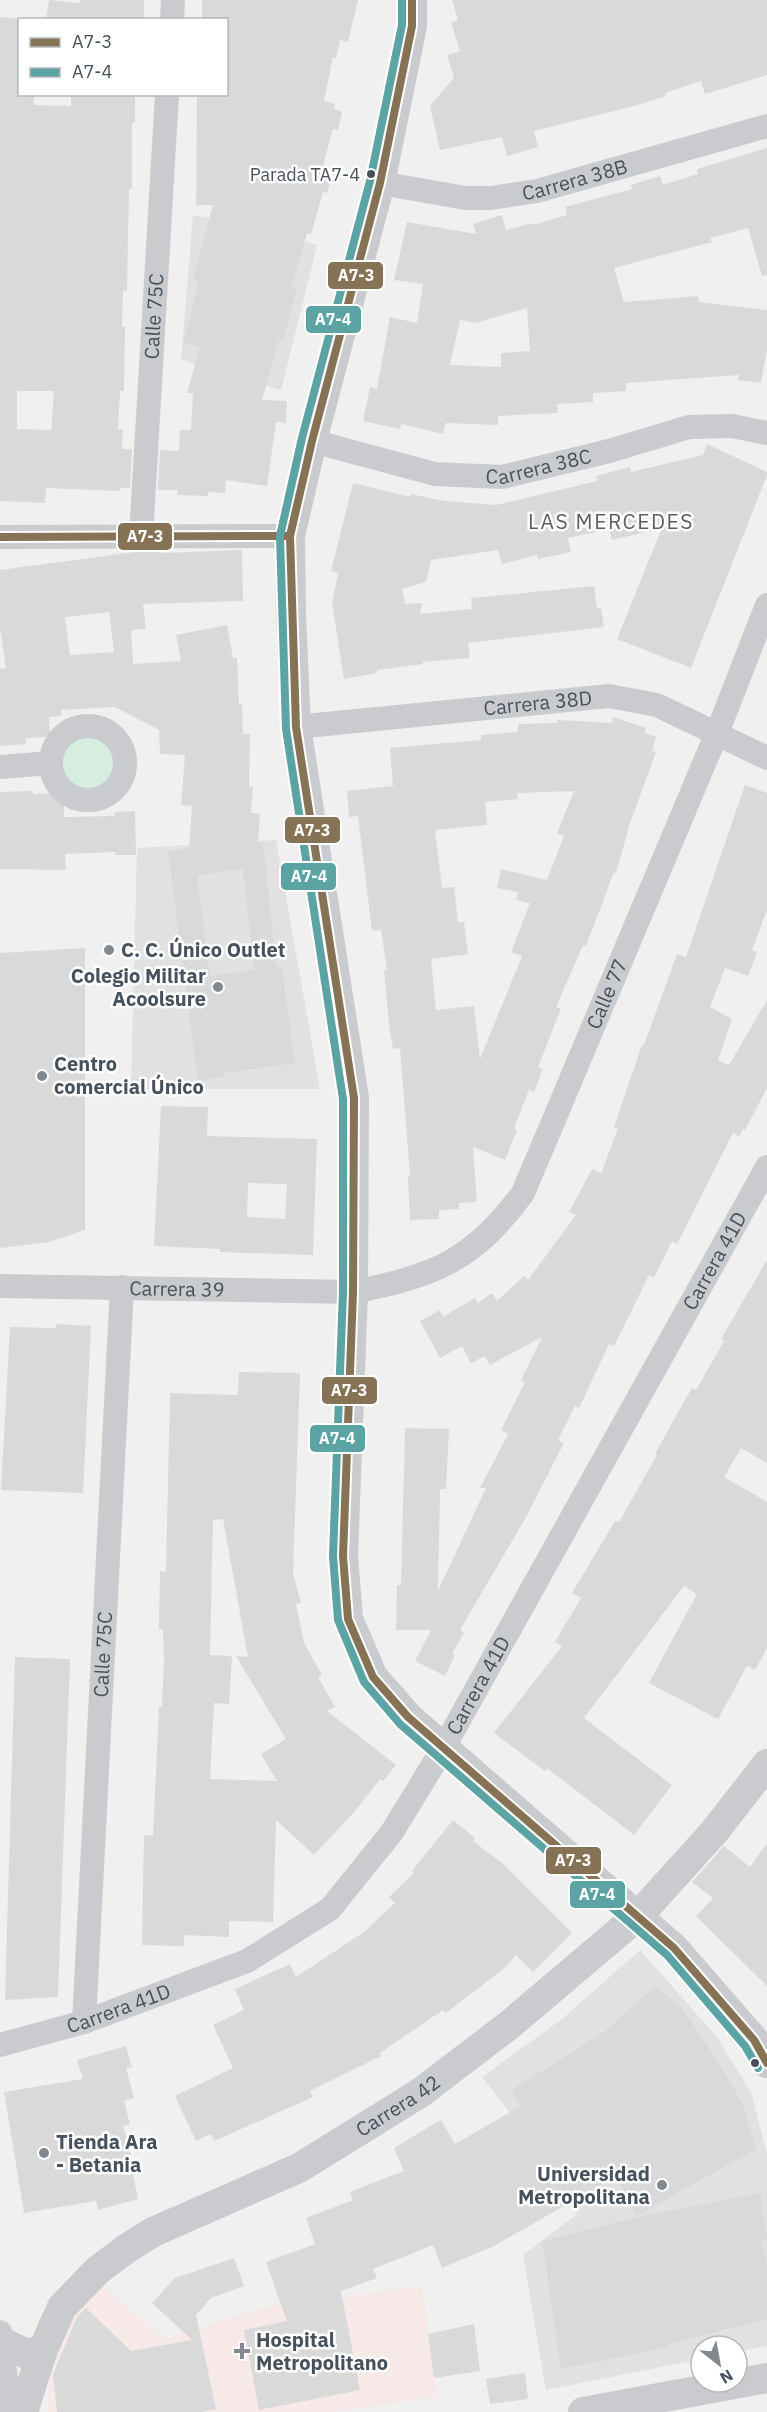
<svg xmlns="http://www.w3.org/2000/svg" width="767" height="2412" viewBox="0 0 767 2412" font-family="'IBM Plex Sans',sans-serif">
<style>
.education{fill:#e2e1e1}
.medical{fill:#f6e9e7}
.green{fill:#d5eee0}
.building{fill:#d9d9da;fill-rule:evenodd}
.lines{fill:none;stroke-linecap:round;stroke-linejoin:round}
.minor{stroke:#c9cbce;stroke-width:24}
.tertiary{stroke:#c9cbce;stroke-width:30}
.bus-1-casing{stroke:#fff;stroke-width:12}
.bus-2-casing{stroke:#fff;stroke-width:12}
.bus-1{stroke:#867356;stroke-width:8}
.bus-2{stroke:#5ba4a3;stroke-width:8}
.bus-dot{fill:#47515b;stroke:#fff;stroke-width:2}
.poi-dot{fill:#82898f;stroke:#fff;stroke-width:2}
.labels{text-anchor:middle;stroke-width:5;stroke-linejoin:round;paint-order:stroke}
.bus-label{font-size:18px;fill:#47515b;stroke:#fff;text-anchor:end}
.street-label{font-size:20px;fill:#47515b;stroke:#fff}
.poi-label{font-size:20px;font-weight:bold;fill:#47515b;stroke:#fff;text-anchor:start}
.neighbourhood-label{font-size:21px;letter-spacing:1.5px;fill:#5b5f63;stroke:#fff}
.line-badge{stroke:#fff;stroke-width:2}
.badge-label{font-size:16px;text-anchor:middle;font-weight:bold;fill:#fff}
</style>
<rect width="100%" height="100%" fill="#f0f0f0"/>
<path class="education" d="M193,215l51,9 73,21 -36,145 -100,-30z
M276,840l44,249h-189l6,-241z
M640,1950l76,86 35,56 16,63v191l-30,6v-6h-36v13l-155,31 -23,-135 54,-41 -67,-101 -28,-36 80,-58z"/>
<path class="medical" d="M422,2286l15,111 -106,15h-284l3,-49 15,-47 37,-29 63,52 101,-32z"/>
<path class="green" d="M63 764a29 29 0 1 1 58 0a29 29 0 1 1-58 0Z"/>
<path class="building" d="M49,0l31,3v-3h64v20h-98z
M202,0h156l-10,42 -8,-2 -4,18 -3,-1 -9,44 11,3 -1,5 8,3 -4,18 -5,-1 -11,40 11,3 -6,21 -4,-1 -12,42 -4,-1 -15,53 5,1 -14,54 -4,-1 -17,60 25,1 -1,22 -10,-1 -9,64 -41,-6 -1,13 -17,-1v4l-31,-1v-5h-19l2,-40 19,1 1,-21h11l2,-37h-6l13,-46 -17,-4 16,-61 -6,-2 20,-75h-17l1,-111h29v-74h-24z
M452,0h315v75l-62,19 -4,-13 -36,12 1,3 -32,10 -100,25 4,16 -31,9 -5,-19 -62,13 -10,-44 24,-28 -7,-23 13,-4 -9,-29 7,-2z
M0,17l20,2v75h14v11l37,1v-12h64v28h-3v67h-3l-2,102h-4l-1,36h3l-1,64h-4l-2,39h5l-1,19h10l-2,39h-10l-1,3 -73,-3 -1,15 -45,-2zM17,391h37l-3,39 -34,-1z
M767,148v127l-5,1 -14,-48 -38,10 2,4 -98,26 10,34 74,-6 1,6 68,8v39l-6,34 -23,-3 1,-5 -113,8v8l-33,2v9l-36,2 1,9 -60,3v9l-52,-2 -3,11 -42,-10 -1,5 -37,-8 7,-34 7,2 13,-72 27,6 6,-39 -29,-4 13,-58 69,12 -3,-10 29,-9 4,15 26,-7 1,2 34,-10 -2,-8 67,-18 -1,-4 29,-9 3,9 35,-11 -1,-5zM527,308l3,43 -29,2v14l-51,-2 10,-45 15,3z
M707,444l60,28v3l-76,193 -74,-29 45,-111 -50,12 -3,-11 -41,9 3,14 -33,7 -1,-4 -35,9 -4,-14 -67,10 -5,22 -24,7 3,15 17,-1 -2,11 52,-5 -1,-11 123,-12 3,22h4l3,19 -136,16 2,15 -47,4v2l-46,6v3l-33,6 -12,-76 6,-30 -7,-2 22,-88 57,14 1,-3 33,7 52,4 101,-24 -1,-5 34,-9 1,5 72,-17z
M242,550l1,51 -100,3 3,25 -15,1 2,34 48,-3 -5,-26 51,-10 6,33h4l2,46h3l1,30h7l-1,53h4l-2,26h9l-2,29 5,-1 13,126 6,-1 13,97 -72,10 1,4 -26,4 -30,-230 21,-3 3,-42 -11,-1 4,-50 -25,-1 -1,-24 -44,-23 -54,3v6l-12,1 1,20 -24,1v6l-26,2v-77l6,-1 -6,-41v-57l142,-19h19l1,2zM109,612l5,40 -44,3 -5,-38zM243,869l11,101 -44,6 -13,-101z
M613,717l33,11 -1,5 11,4 -4,14 4,1 -26,71 -14,50 -2,-1 -28,74 -3,-1 -27,62 5,2 -23,58 5,2 -9,23 -5,-2 -15,38 3,2 -12,30 -32,-13 4,55 -18,1v6l-20,1v9l-29,1 -2,-44h2l-10,-128 -7,1 -4,-25 -5,-54h3l-6,-40 -9,1 -14,-115 -9,1 -2,-26 46,-5 -3,-38 91,-8v-5l37,-3v-8l39,-1v-3l55,3zM574,791l-17,42 7,3 -17,44 -46,-11 -4,19 21,4 -2,8 14,3 -19,49 11,4 -42,103 -6,-53 -38,4 -5,-51 37,-5 -4,-32h-6l-4,-35 -12,1 -7,-58 52,-5 -2,-23 33,-3 -1,-6z
M745,785l22,8v117l-15,40 5,2 -9,24 -23,-8 -15,39 22,12 -14,41 11,5 38,-65v88l-22,42 -2,-1 -4,8 -6,-4 -56,111 -5,-3 -18,37 -5,-3 -35,71 -5,-2 -30,64 -4,-2 -17,34 6,3 -39,76 -65,111 4,3 -12,21 3,1 -10,21 -30,-15 16,-31h-35l1,-45h4l4,-157 44,1 -3,60h-6l-2,102 48,-103h-6l28,-54 -7,-4 24,-48 -4,-2 21,-43 -52,28 -5,-9 -14,7 -9,-17 -22,12 -20,-37 20,-11 3,7 32,-19 3,5 14,-10 5,8 27,-25 4,4 48,-65 -7,-3 23,-43 9,5 17,-46 -4,-1 28,-82h2l33,-91 9,3z
M33,791v3l31,-1v24l51,-1v-4l20,-1 1,44h-21v-3l-50,2 1,16 -66,-1v-77z
M85,948v282l-36,12 -49,6v-295z
M161,1106l47,1 -1,29 110,3 -4,116 -93,-3v-3l-66,-3zM248,1183l39,1 -2,35 -38,-2z
M767,1260v203l-26,-15 -17,29 43,25v146l-12,22 -8,-4 -29,53 -69,-36 48,-89 -13,-8 -100,132 88,67 -38,50 -87,-67 -2,3 -51,-38 68,-87 -7,-4 26,-44 -9,-5 43,-72 4,1 38,-67 -2,-1 23,-42 14,-24 4,2 28,-49 -3,-2z
M56,1324l35,2 -8,167 -82,-3 9,-163 46,1z
M239,1372l61,1 -7,201 8,29 -5,1 8,39 18,32 -4,2 17,30 -8,4 69,54 -13,16 -3,-2 -24,31 -42,45 -38,-35 -3,102 -44,-1v16l-45,-2v11l-42,-1 2,-110 9,1 6,-129h3l2,-45 -1,-33h-4l1,-58 6,1 4,-179 68,2zM223,1519l25,138 -12,-1 50,83 -25,15 16,27 -67,-2 4,-76 15,1 3,-48 -22,-1 3,-135z
M15,1657l55,2 -12,338 -53,3z
M453,1820l22,18 -2,3 30,23 69,69 -39,39 -17,-17 -9,11 -61,47 -3,-3 -63,43 1,3 -71,35 3,6 -99,44 -3,-7 -15,7 -21,-45 58,-28 -20,-43 31,-15 -9,-21 55,-25 6,13 68,-45 31,-29 -6,-6 25,-24 -2,-2z
M767,1843v143l-71,-70 17,-18 -21,-16 32,-36 26,21z
M655,1986l27,22 35,52 26,44 13,45 -120,67 -20,-40 -122,70 -52,22 -9,-23 -60,24 4,9 -36,13 19,99 -101,20 -15,-80 43,-9 -21,-59 49,-18 -9,-26 47,-18 -3,-8 54,-21 -10,-23 47,-28 14,24 66,-38 -9,-16 91,-57z
M126,2046l6,21 -6,1 8,30 -10,3 6,23 -7,2 8,29h-2l9,44 -40,11 -2,-9 -72,12 -20,-121 79,-13 -6,-19z
M760,2193l7,47 -6,1 6,23v55l-99,25 1,3 -108,22 -19,-128 95,-24z
M234,2258l10,28 -33,12 -15,17 20,94 -15,3h-144l-4,-38 24,-57 9,-9 45,43 61,-11 -40,-37 23,-25z
M474,2324l6,47 -46,7 -6,-44z
M525,2373l3,26 -38,5 -4,-25z"/>
<g class="lines">
<g class="minor">
<path d="M172,20l1,-20"/>
<path id="s1" d="M380,183l85,15h26l46,-7 230,-65"/>
<path id="s2" d="M312,441l123,33 67,3 107,-26 80,-24 43,-1 35,7"/>
<path id="s3" d="M141,536l26,-442"/>
<path d="M0,537l290,-1"/>
<circle cx="88" cy="763" r="37"/>
<path id="s4" d="M296,727l313,-31 48,9 110,53"/>
<path d="M0,767l51,-4"/>
<path id="s5" d="M0,1286l353,6c81,-16 120,-31 170,-99l194,-460 50,-128"/>
<path id="s6" d="M84,2022l38,-735"/>
<path id="s7" d="M0,2045l84,-23 163,-61 83,-52 62,-77 52,-85 323,-580"/>
<path d="M0,2332l10,80"/>
</g>
<g class="tertiary">
<path d="M412,0v26l-32,157 -68,258 -22,95 1,79 5,112 58,371 -1,194 -10,264 5,63 25,58 35,40 266,231 80,92 13,23"/>
<path d="M2,2342l22,11 18,-1"/>
<path id="s8" d="M23,2412l19,-60 20,-45 36,-37 28,-21 27,-17 146,-64 121,-75 88,-67 131,-111 75,-83 53,-68"/>
<path d="M583,2412l184,-34"/>
</g>
<g class="bus-1-casing">
<path id="bus-1" d="M412,0v26l-32,157 -68,258 -22,95 6,191 58,371 -1,194 -10,264 5,63 25,58 35,40 266,231 80,92 13,23
M0,537l290,-1"/>
</g>
<g class="bus-2-casing">
<path id="bus-2" d="M402,0v25l-32,156 -68,257 -22,98 6,193 57,370v193l-10,264 5,64 26,62 36,42 267,231 78,91 13,22"/>
</g>
<use href="#bus-1" class="bus-1"/>
<use href="#bus-2" class="bus-2"/>
</g>
<g class="bus-dot">
<circle cx="371" cy="174" r="5"/>
<circle cx="755" cy="2063" r="5"/>
</g>
<g class="poi-dot">
<circle cx="109" cy="950" r="6"/>
<circle cx="218" cy="987" r="6"/>
<circle cx="42" cy="1076" r="6"/>
<circle cx="44" cy="2153" r="6"/>
<circle cx="662" cy="2185" r="6"/>
<path d="M239 2342h6v6h6v6h-6v6h-6v-6h-6v-6h6z"/>
</g>
<g class="labels">
<g class="bus-label">
<text x="360" y="181">Parada TA7-4</text>
</g>
<g class="street-label">
<text dy="7" stroke="none"><textPath href="#s1" startOffset="198">Carrera 38B</textPath></text>
<text dy="7" stroke="none"><textPath href="#s3" startOffset="220">Calle 75C</textPath></text>
<text dy="7" stroke="none"><textPath href="#s2" startOffset="232">Carrera 38C</textPath></text>
<text dy="7" stroke="none"><textPath href="#s4" startOffset="243">Carrera 38D</textPath></text>
<text dy="7" stroke="none"><textPath href="#s5" startOffset="772">Calle 77</textPath></text>
<text dy="7" stroke="none"><textPath href="#s7" startOffset="1114">Carrera 41D</textPath></text>
<text dy="7" stroke="none"><textPath href="#s5" startOffset="177">Carrera 39</textPath></text>
<text dy="7" stroke="none"><textPath href="#s6" startOffset="368">Calle 75C</textPath></text>
<text dy="7" stroke="none"><textPath href="#s7" startOffset="628">Carrera 41D</textPath></text>
<text dy="7" stroke="none"><textPath href="#s7" startOffset="124">Carrera 41D</textPath></text>
<text dy="7" stroke="none"><textPath href="#s8" startOffset="507">Carrera 42</textPath></text>
</g>
<g class="poi-label">
<text x="121" y="957">C. C. Único Outlet</text>
<text x="206" y="983" text-anchor="end">Colegio Militar<tspan x="206" dy="23">Acoolsure</tspan></text>
<text x="54" y="1071">Centro<tspan x="54" dy="23">comercial Único</tspan></text>
<text x="56" y="2149">Tienda Ara<tspan x="56" dy="23">- Betania</tspan></text>
<text x="650" y="2181" text-anchor="end">Universidad<tspan x="650" dy="23">Metropolitana</tspan></text>
<text x="256" y="2347">Hospital<tspan x="256" dy="23">Metropolitano</tspan></text>
</g>
<g class="neighbourhood-label">
<text x="611" y="529">LAS MERCEDES</text>
</g>
</g>
<g class="line-badge">
<rect x="327" y="261" width="57" height="29" rx="6" fill="#867356"/>
<rect x="305" y="305" width="57" height="29" rx="6" fill="#5ba4a3"/>
<rect x="117" y="522" width="56" height="29" rx="6" fill="#867356"/>
<rect x="284" y="816" width="57" height="28" rx="6" fill="#867356"/>
<rect x="280" y="862" width="57" height="29" rx="6" fill="#5ba4a3"/>
<rect x="321" y="1376" width="57" height="29" rx="6" fill="#867356"/>
<rect x="309" y="1424" width="57" height="29" rx="6" fill="#5ba4a3"/>
<rect x="545" y="1846" width="57" height="29" rx="6" fill="#867356"/>
<rect x="569" y="1880" width="57" height="29" rx="6" fill="#5ba4a3"/>
</g>
<g class="badge-label">
<text x="356" y="281">A7-3</text>
<text x="333" y="325">A7-4</text>
<text x="145" y="542">A7-3</text>
<text x="312" y="836">A7-3</text>
<text x="309" y="882">A7-4</text>
<text x="349" y="1396">A7-3</text>
<text x="337" y="1444">A7-4</text>
<text x="573" y="1866">A7-3</text>
<text x="597" y="1900">A7-4</text>
</g>
<rect x="18" y="18" width="210" height="78" fill="#ffffff" stroke="#b5b9bd" stroke-width="1.5"/>
<rect x="30" y="38" width="30" height="9" fill="#867356" stroke="#b5b9bd" stroke-width="1.5"/>
<text x="72" y="48" font-size="18" fill="#47515b">A7-3</text>
<rect x="30" y="68" width="30" height="9" fill="#5ba4a3" stroke="#b5b9bd" stroke-width="1.5"/>
<text x="72" y="78" font-size="18" fill="#47515b">A7-4</text>
<g transform="translate(719 2364) rotate(149)"><circle r="28" fill="#ffffff" stroke="#b5b9bd" stroke-width="1.5"/>
<path d="M0-4.5L10 22L0 15L-10 22Z" fill="#82898f"/>
<text y="-9" font-size="16" font-weight="bold" text-anchor="middle" fill="#47515b">N</text>
</g>
</svg>
